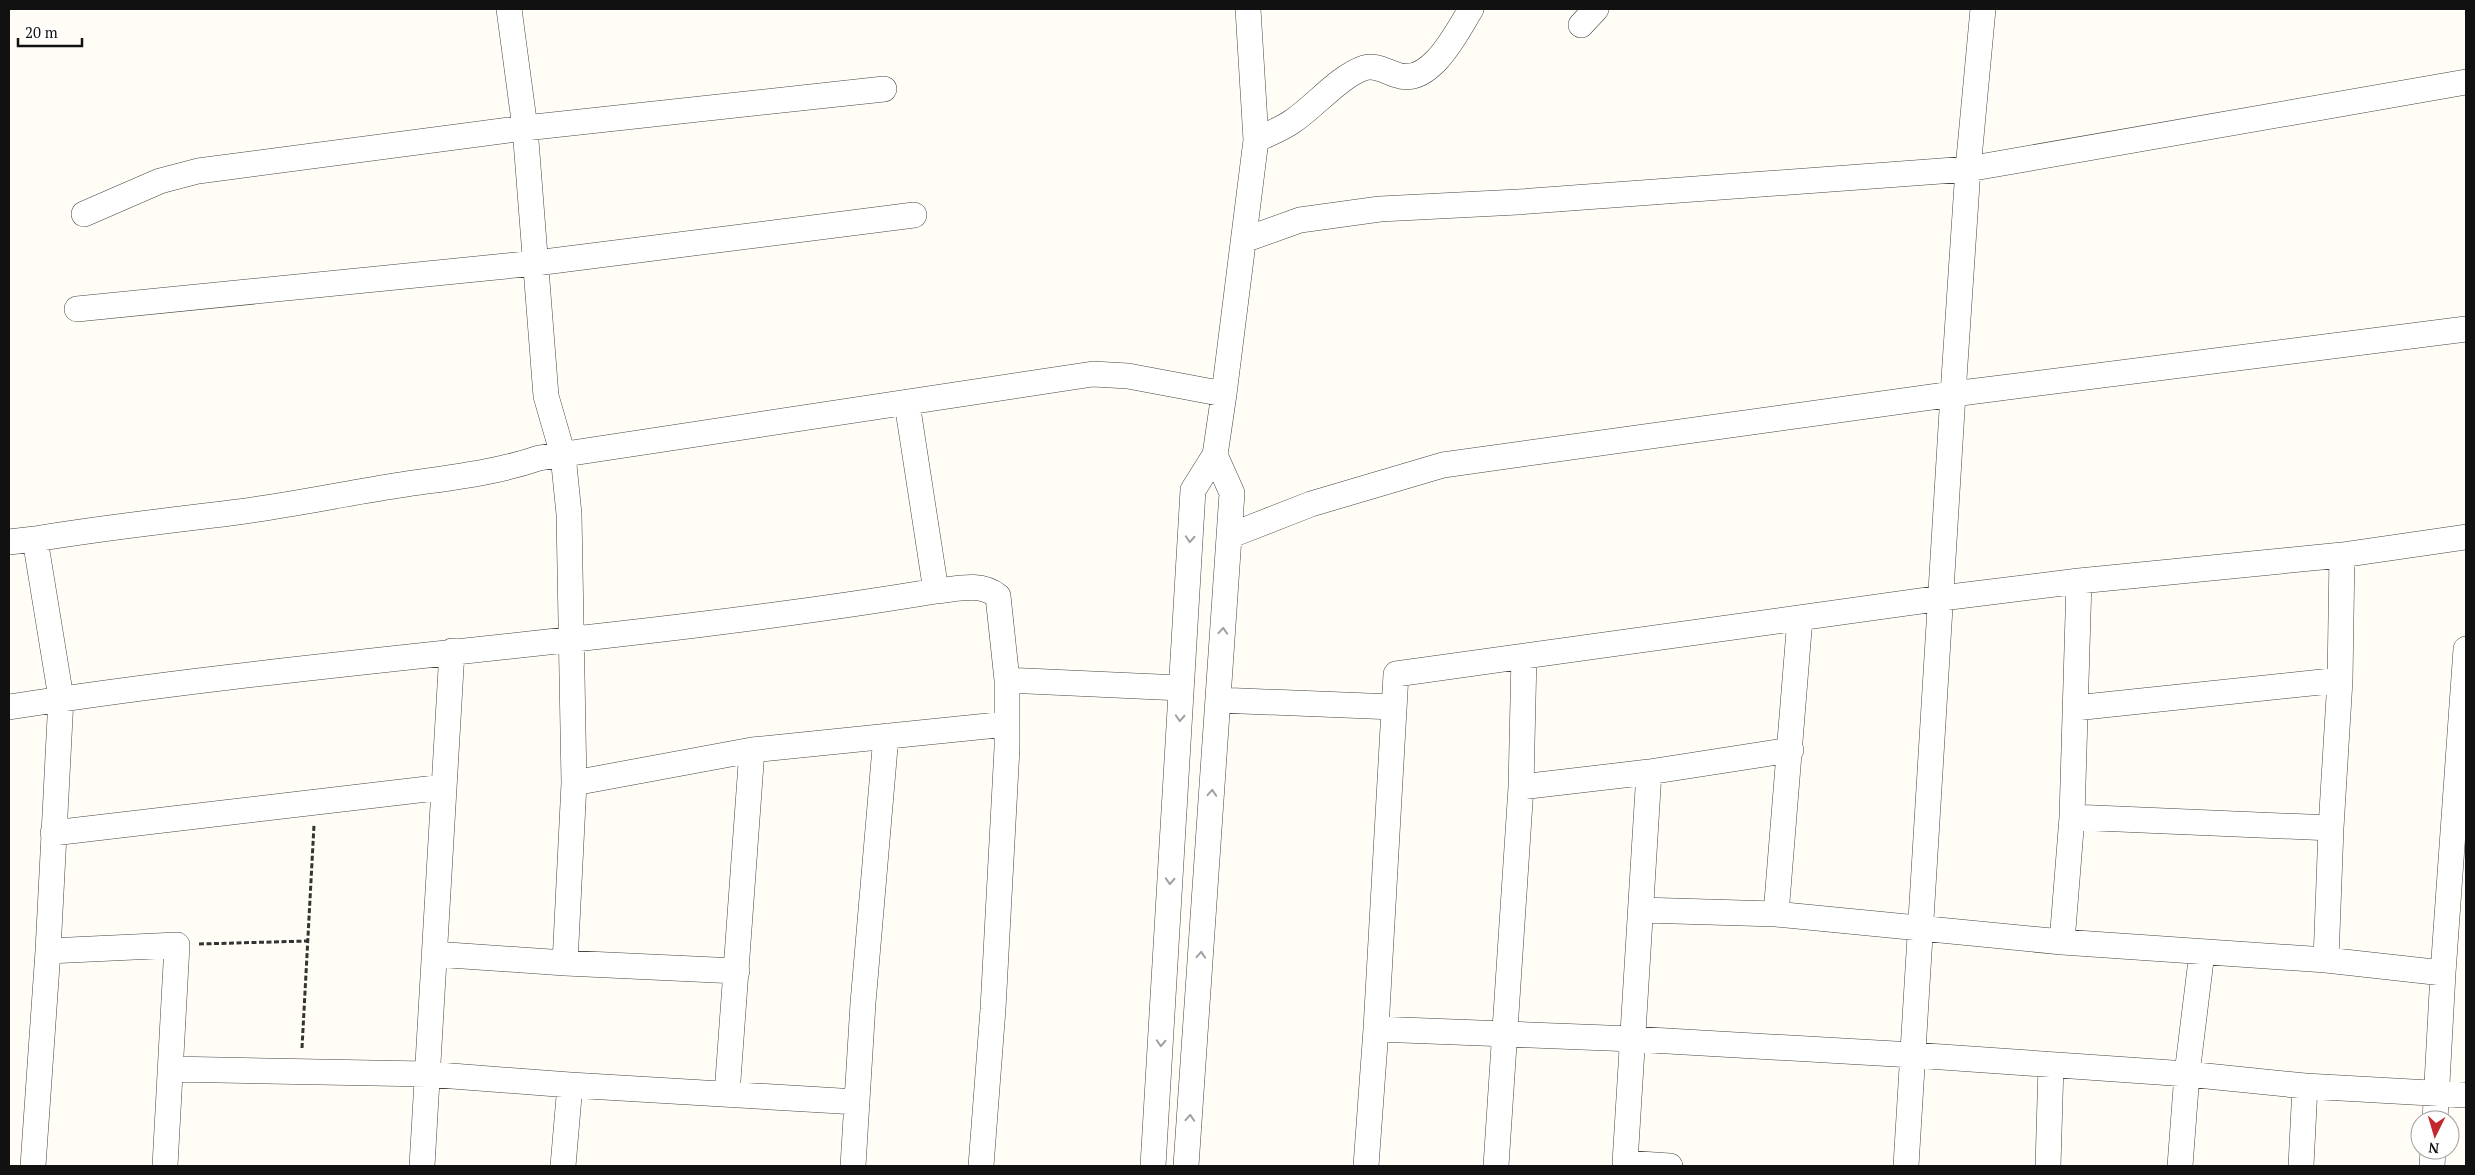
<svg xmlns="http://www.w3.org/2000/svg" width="2475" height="1175" viewBox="0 0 2475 1175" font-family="'PT Serif',serif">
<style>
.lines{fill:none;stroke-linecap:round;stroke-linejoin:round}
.minor-casing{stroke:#444;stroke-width:26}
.path{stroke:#333;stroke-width:3;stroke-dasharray:5 2.5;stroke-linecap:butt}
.minor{stroke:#fff;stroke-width:25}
.oneway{stroke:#a0a0a0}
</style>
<rect width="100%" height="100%" fill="#fffdf5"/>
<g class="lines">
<g class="minor-casing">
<path id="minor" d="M509,9l16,119 21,268 17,59 6,59 5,269 -9,180
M1248,9l8,131
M1581,25l15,-16
M84,214l76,-33 38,-10 327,-43 359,-39
M1244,240l56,-20 80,-11 138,-7 450,-33 498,-87
M77,309l459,-46 378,-48
M1224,394l32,-254c12,-6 26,-11 37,-19 22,-15 47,-45 71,-53 11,-4 23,4 33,7 33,12 60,-43 74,-66
M1229,536l82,-32 132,-39 510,-71 513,-65
M9,542l26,-3
M936,591c21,-2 44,-9 62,5l9,84v68l-14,261 -12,157
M1800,618l-24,296 286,28 264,18 117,13
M1007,680l174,8
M1218,700l176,7
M9,707c308,-48 620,-65 927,-116l-29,-188
M2075,708l265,-28
M1649,772l-24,391 45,3
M574,783l178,-33 255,-26
M1521,787l128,-15 142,-22
M2072,817l259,11 9,-148 2,-125
M53,833l391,-46
M1641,910l135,4
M2062,942l10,-125 7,-236
M48,951l129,-6 -12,221
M434,954l131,9 172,8
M2326,960l5,-132
M1376,1029l257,10 280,16 274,19 118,12 161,9
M170,1069l256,5 144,11 287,17
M727,1094l25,-344
M2435,1120l8,-147 23,-324
M33,1166l15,-215 13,-253 -26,-159c65,-11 130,-18 195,-26 49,-6 97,-16 146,-24 55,-10 111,-13 163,-31l554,-84 35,2 96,18 -9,61 -22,35 -40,676
M422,1166l30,-515
M563,1166l7,-81
M853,1166l10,-163 23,-267
M1186,1166l46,-673 -17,-38
M1366,1166l10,-137 20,-355 546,-76 137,-17 263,-26 124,-18
M1496,1166l25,-379 3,-131
M1906,1166l47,-772 15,-225 15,-160
M2048,1166l3,-101
M2180,1166l7,-92 15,-122
M2301,1166l4,-80
M2432,1166l1,-16"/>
</g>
<path class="path" d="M199,944l109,-3
M302,1048l12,-223"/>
<use href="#minor" class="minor"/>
</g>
<defs><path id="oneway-chevron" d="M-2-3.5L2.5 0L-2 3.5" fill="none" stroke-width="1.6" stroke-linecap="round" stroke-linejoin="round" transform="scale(1.25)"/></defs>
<g class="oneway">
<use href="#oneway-chevron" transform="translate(1190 539) rotate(93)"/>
<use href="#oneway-chevron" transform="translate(1223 631) rotate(-86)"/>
<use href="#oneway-chevron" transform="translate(1180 718) rotate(93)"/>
<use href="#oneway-chevron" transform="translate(1212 793) rotate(-86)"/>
<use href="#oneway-chevron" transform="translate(1170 881) rotate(93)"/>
<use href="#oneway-chevron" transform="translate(1201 955) rotate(-86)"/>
<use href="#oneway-chevron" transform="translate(1161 1043) rotate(93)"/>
<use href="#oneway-chevron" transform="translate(1190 1118) rotate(-86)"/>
</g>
<rect width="2475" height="1175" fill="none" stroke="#111111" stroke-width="20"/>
<g transform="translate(2435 1135) rotate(185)"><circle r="24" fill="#ffffff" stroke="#a0a0a0"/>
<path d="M0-4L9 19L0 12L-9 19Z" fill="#c4262e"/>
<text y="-8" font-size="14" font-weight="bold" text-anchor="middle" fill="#111111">N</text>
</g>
<path d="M18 38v8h64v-8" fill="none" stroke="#111111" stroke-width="2.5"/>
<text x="25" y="38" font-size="15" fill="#111111" stroke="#ffffff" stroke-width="4" paint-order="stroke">20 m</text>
</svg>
